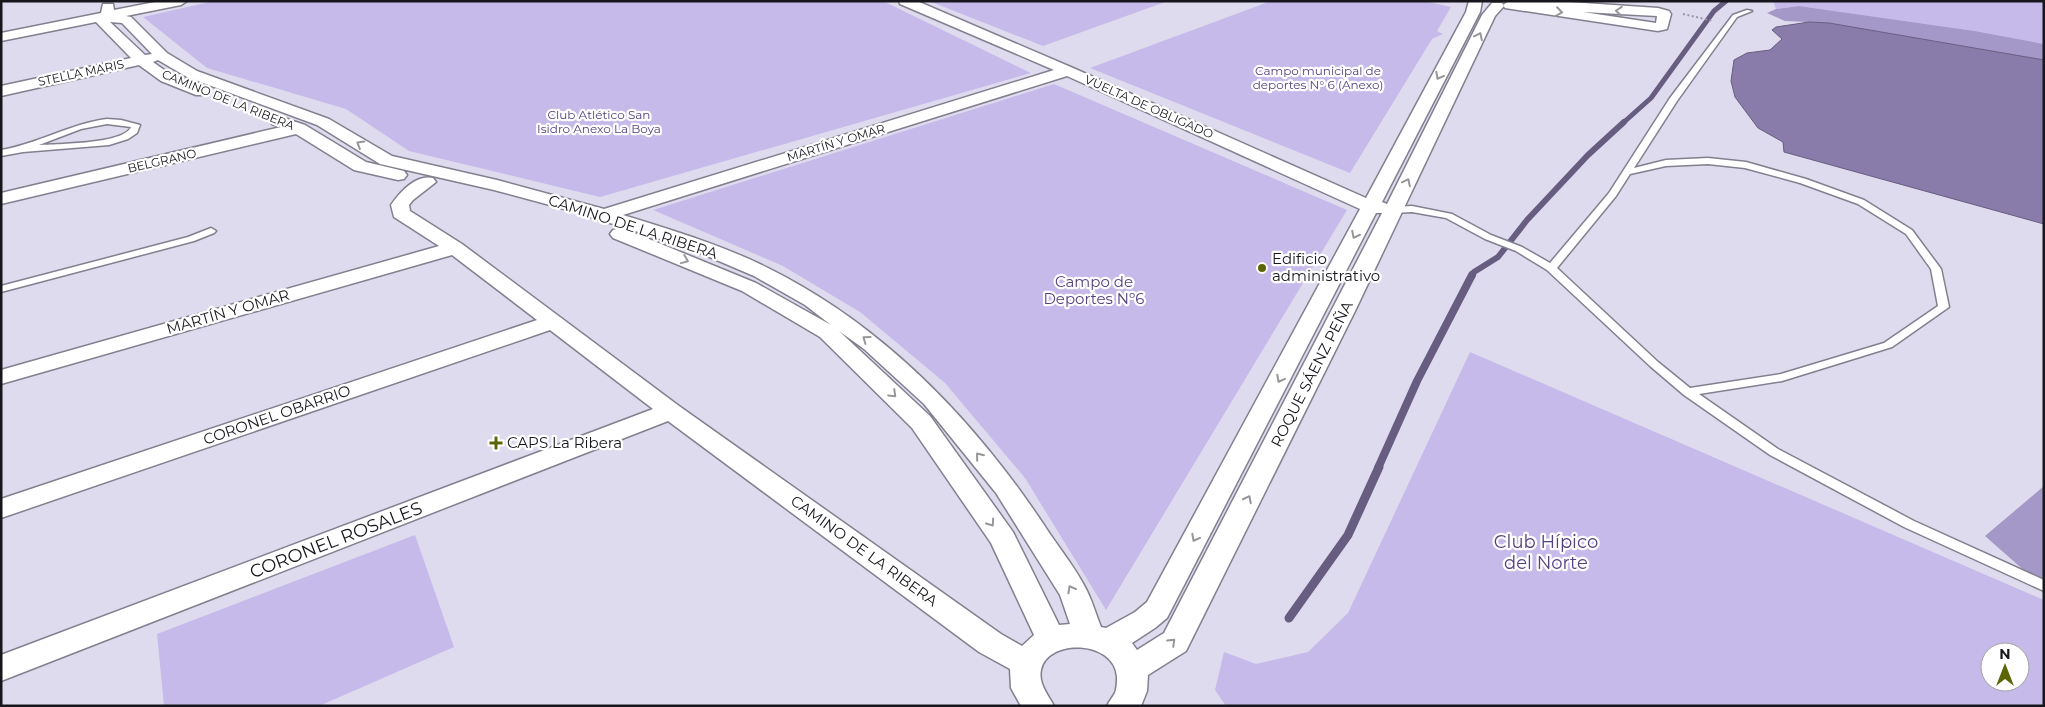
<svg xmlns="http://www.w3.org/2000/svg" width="2045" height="707" viewBox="0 0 2045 707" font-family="Montserrat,sans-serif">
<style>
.green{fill:#c6baea;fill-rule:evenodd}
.forest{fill:#a498c8}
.water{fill:#897cab;stroke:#675d80}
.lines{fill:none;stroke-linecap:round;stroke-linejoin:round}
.stream-far3{stroke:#675d80;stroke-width:5}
.stream-far2{stroke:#675d80;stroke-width:6}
.stream-far1{stroke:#675d80;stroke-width:8}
.stream{stroke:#675d80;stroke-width:9}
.service-casing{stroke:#837f8f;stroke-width:3}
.minor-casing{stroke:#837f8f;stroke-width:3}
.path{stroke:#9895a4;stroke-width:2;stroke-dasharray:2 2.5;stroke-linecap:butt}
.service{fill:#fff;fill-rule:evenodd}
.minor{fill:#fff;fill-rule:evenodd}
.oneway{stroke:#979699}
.poi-dot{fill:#5c6608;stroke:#fff;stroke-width:2}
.labels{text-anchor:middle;stroke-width:4.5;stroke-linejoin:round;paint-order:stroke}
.far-park-label{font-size:12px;fill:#55417f;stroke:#fff}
.far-street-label{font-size:12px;fill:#17161c;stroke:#fff}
.street-label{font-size:15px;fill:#17161c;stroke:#fff}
.poi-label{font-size:15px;fill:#17161c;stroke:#fff;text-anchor:start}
.park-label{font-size:15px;fill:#55417f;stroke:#fff}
.near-street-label{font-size:18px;fill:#17161c;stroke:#fff}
.near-park-label{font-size:18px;fill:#55417f;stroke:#fff}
</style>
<rect width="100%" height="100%" fill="#dfdbee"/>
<path class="green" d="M214,1h669l148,72 -431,124 -191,-46 -63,-42 -139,-41 -64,-51z
M929,1h239l-125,45z
M1271,1h153l27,6 -14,24 6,3 -11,5 -82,134 -260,-105z
M1773,1h271v43l-69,-13 -176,-25 -23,3z
M1054,84l293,126 -241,400 -81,-132 -80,-95 -85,-71 -77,-46 -130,-56z
M1470,352l574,248v106h-818l-11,-16 9,-38 32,12 52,-12 40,-39zM1990,652h30v30h-30z
M415,535l39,112 -135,59h-155l-7,-72z"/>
<path class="forest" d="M1799,6l176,25 69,13v16l-215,-37 -44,-2 -18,-8 9,-4z
M2044,486v94l-17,-7 -42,-37z"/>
<path class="water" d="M1809,22l20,1 215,37v164l-260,-72 -1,-10 -25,-14 -23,-31 -4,-16 3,-21 13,-7 23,-3 12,-11 -10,-9 4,-3z"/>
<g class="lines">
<path class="stream-far3" d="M1623,123l28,-25 63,-87 12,-10"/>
<path class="stream-far2" d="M1472,277l2,-5 24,-15 29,-37 61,-65 36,-33"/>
<path class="stream-far1" d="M1378,468l39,-87 55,-106"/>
<path class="stream" d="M1289,618l59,-83 31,-68"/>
<g class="service-casing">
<path id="service" d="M1747,10l5,1 -15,6 -60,84 -43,67 32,-8 42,-2 38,4 60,17 58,21 48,30 29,39 8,38 -57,40 -110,34 -83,13 79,55 136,72 130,59v11l-140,-64 -134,-72 -86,-60 -34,-29 -103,-96 -31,-19 -31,-12 -39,-21 -34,-6 -19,1 -5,-3 5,-3 19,-1 40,8 39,21 31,12 28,16 59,-70 61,-95 63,-83zM1708,164l37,4 55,15 58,21 48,30 25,35 7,37 -54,37 -103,31 -91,14 -32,-26 -101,-94 59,-72 14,-22 36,-8z
M107,119l14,1 19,5 -3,8 -9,6 -19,6 -86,7 -22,4v-6c37,-6 68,-26 106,-31zM107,124l24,3c-7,17 -74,17 -92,18l42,-16z
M211,228l5,3 -2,2 -20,8 -193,51v-6l187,-49z"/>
</g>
<g class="minor-casing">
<path id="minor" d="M160,1h27l-6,4 -55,11 5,1 36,36 30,18 132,48 63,37 105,24 107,29 450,-139 -154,-66 -1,-3h18l156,67 293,130 100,-186 3,-11h13l-2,11 -98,190 5,2 95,-189 10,-12h10l2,3 -9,10 -139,293 -170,342 -38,24 -1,16 -6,15h-34c2,-5 6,-9 8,-13 2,-5 2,-11 2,-16 -2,-37 -70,-39 -76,-7 -3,13 7,25 13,36h-33l-10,-18 -1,-19 -31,-17 -311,-231 -667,260v-26l652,-246 -103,-79 -549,188v-19l536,-179 -85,-65 -451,129v-14l438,-124 -45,-29 -3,-12c9,-13 25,-31 42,-27l3,4 -23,18 -4,5 1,6 52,33 217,162 322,228 21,12 12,-11 -43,-92 -79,-115 -92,-91 -78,-46 -129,-53 -3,-4 3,-4 7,-2 7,2 129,53 75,42 -26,-20 -51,-29 -68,-29 -114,-36 -78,-21 -114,-26 -63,-39 -130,-48 -29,-17 -5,2 18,13 35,14 3,3 -3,3h-10l-35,-14 -22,-16 -138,31v-10l130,-28 -35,-36 -95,19v-8l100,-20 2,-9h10l1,6zM110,22l12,1 30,31 -7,1zM1067,76l293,133 -213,393 -12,10 -29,16 -5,-1c-5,-12 -8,-24 -14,-36 -11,-23 -29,-44 -43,-66 -70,-105 -161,-200 -276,-257 -46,-23 -96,-38 -145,-53zM1376,213h6l-218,420 -27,17 -5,-7 23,-15 12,-10zM839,331l25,18 60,55 72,89 64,102 10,29 -11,1 -46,-93 -83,-116z
M1509,1h45l104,7 11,3 2,3 -4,15 -9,2 -153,-23 -2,-3zM1583,12l74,4 -1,7z
M278,116l27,9 61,37 38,9 3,4 -3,4 -6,1 -44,-10 -58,-36 -295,70v-11l280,-66 -9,-3 -2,-3 2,-3z"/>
</g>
<path class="path" d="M1683,14l30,7"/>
<use href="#service" class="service"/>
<use href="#minor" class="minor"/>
</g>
<defs><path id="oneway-chevron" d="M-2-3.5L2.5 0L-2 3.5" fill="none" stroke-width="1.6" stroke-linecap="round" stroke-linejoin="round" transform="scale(1.25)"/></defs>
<g class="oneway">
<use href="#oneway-chevron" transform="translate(1619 11) rotate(-176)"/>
<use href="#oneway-chevron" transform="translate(1559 12) rotate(8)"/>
<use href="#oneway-chevron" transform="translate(1479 36) rotate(-64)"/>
<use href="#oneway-chevron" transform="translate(1439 76) rotate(118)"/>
<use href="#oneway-chevron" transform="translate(360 144) rotate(-149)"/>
<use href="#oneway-chevron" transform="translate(1407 182) rotate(-64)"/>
<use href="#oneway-chevron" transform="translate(1355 235) rotate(117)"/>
<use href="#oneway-chevron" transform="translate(685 260) rotate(22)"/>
<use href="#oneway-chevron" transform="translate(866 339) rotate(-144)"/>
<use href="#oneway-chevron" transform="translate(1280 379) rotate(118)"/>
<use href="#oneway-chevron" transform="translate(893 394) rotate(44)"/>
<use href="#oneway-chevron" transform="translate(979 456) rotate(-129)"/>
<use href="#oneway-chevron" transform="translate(1248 499) rotate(-63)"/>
<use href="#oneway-chevron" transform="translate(991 523) rotate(55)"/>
<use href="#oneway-chevron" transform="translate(1195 538) rotate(118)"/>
<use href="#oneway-chevron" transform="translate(1071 589) rotate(-119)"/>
<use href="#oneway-chevron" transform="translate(1172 642) rotate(-44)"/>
</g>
<g class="poi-dot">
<circle cx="1262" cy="268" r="5"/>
<path d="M493.5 435.5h5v5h5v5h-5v5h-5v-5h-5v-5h5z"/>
</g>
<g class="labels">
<g class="far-park-label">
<text x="1318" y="75">Campo municipal de<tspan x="1318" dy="14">deportes N° 6 (Anexo)</tspan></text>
<text x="599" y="119">Club Atlético San<tspan x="599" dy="14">Isidro Anexo La Boya</tspan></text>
</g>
<g class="far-street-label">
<text transform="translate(81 73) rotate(-12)" y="4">STELLA MARIS</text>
<text transform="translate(228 100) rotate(22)" y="4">CAMINO DE LA RIBERA</text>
<text transform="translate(1149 107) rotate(24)" y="4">VUELTA DE OBLIGADO</text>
<text transform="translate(836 143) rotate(-17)" y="4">MARTÍN Y OMAR</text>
<text transform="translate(162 161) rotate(-13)" y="4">BELGRANO</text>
</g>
<g class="street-label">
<text transform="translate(633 227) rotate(18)" y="5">CAMINO DE LA RIBERA</text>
<text transform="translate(228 312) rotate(-16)" y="5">MARTÍN Y OMAR</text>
<text transform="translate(1312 374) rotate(-63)" y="5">ROQUE SÁENZ PEÑA</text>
<text transform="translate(277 415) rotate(-19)" y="5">CORONEL OBARRIO</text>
<text transform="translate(864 551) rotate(36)" y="5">CAMINO DE LA RIBERA</text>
</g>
<g class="poi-label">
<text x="1272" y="264">Edificio<tspan x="1272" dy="17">administrativo</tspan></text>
<text x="507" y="448">CAPS La Ribera</text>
</g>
<g class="park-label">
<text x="1094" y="287">Campo de<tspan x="1094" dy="17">Deportes Nº6</tspan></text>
</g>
<g class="near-street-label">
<text transform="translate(336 540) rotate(-21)" y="6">CORONEL ROSALES</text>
</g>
<g class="near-park-label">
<text x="1546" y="548">Club Hípico<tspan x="1546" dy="21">del Norte</tspan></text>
</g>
</g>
<rect width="2045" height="707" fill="none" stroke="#17161c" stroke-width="5"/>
<g transform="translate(2005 667)"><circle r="24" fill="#ffffff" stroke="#a2a2a4"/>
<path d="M0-4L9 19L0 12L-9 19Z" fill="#5c6608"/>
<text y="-8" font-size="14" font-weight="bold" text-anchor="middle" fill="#17161c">N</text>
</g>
</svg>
